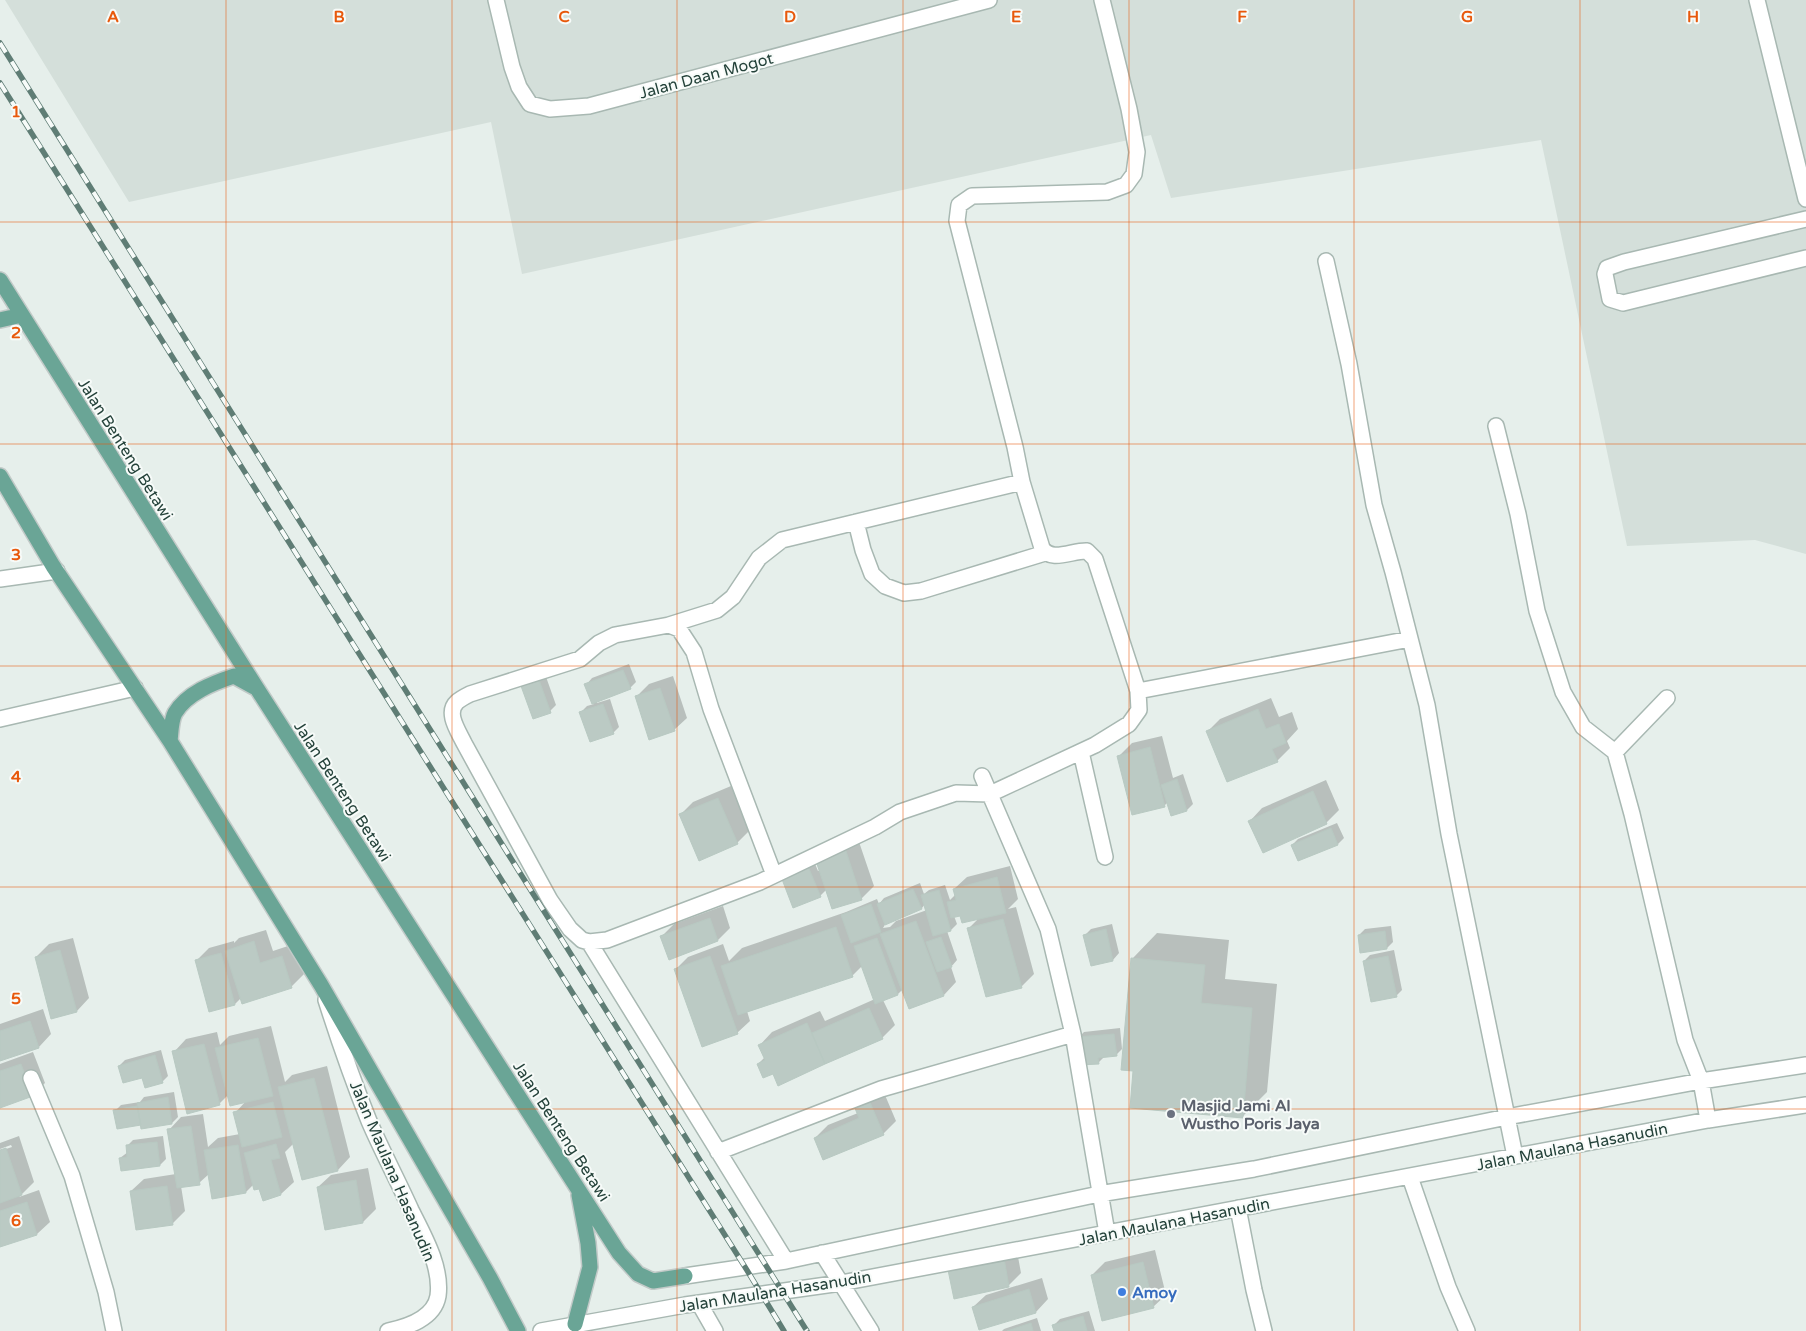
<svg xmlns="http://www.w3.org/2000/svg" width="1806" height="1331" viewBox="0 0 1806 1331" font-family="'Varela Round',sans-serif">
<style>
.built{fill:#d4dfda}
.shadow{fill:#0003;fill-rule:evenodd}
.building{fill:#bbcac4;stroke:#b8c9c2}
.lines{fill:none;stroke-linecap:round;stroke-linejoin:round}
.minor-casing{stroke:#a8b8b2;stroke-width:18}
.major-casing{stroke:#c2cac8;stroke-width:18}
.minor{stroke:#fff;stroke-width:15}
.major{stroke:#6aa596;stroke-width:15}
.rail-casing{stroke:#5f7d75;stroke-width:5.5}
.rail{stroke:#f7fbf9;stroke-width:4;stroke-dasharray:11;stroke-linecap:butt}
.grid{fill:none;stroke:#e8590c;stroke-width:1;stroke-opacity:0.55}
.worship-dot{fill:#6b7280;stroke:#f7fbf9;stroke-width:2}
.shop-dot{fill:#3f7fe0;stroke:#f7fbf9;stroke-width:2}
.labels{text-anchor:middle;stroke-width:4;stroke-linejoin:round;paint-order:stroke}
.street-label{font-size:16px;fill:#24423a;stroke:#f7fbf9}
.worship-label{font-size:16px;font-weight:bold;fill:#5b616d;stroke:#f7fbf9;text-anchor:start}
.shop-label{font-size:16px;font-weight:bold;fill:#366cbe;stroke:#f7fbf9;text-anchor:start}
.grid-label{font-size:16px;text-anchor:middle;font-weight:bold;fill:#e8590c;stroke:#f7fbf9;stroke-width:4;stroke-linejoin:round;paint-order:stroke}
</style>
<rect width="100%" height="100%" fill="#e6efeb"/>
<path class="built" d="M5,0h1801v554l-51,-14 -128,6 -86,-406 -370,58 -20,-63 -629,139 -31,-152 -362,80z"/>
<path class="shadow" d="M629,664l7,18 -6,6 -33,13v2l13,-4 9,28 -6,6 -32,-21 6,-6 7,-2 -8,-19 6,-7z
M545,674l11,31 -6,6 -27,-25 6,-6z
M673,676l14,42 -13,12 -38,-33 13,-13z
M1271,698l8,19 13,-5 6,17 -11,12 3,7 -13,13 -69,-30 12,-12z
M1162,736l11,42 10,-4 10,30 -6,6 -15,4 -4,-12 -4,4 -45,-50 13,-13z
M1326,780l13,30 -13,13 -76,-2 12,-13z
M731,786l19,44 -13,13 -56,-29 12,-12z
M1337,823l7,15 -6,6 -40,16 -6,-15 6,-6z
M857,836l17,50 -13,13 -34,-10 -7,7 -39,-21 32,-16 5,12 2,-1z
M1010,866l8,33 -10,10 8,-2 18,67 -13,13 -53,-58 11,-11 -18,-4 -7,2 3,8 -6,6 -4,1 10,29 -6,7 5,15 -12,13 -34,13 -7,-19 -5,5 -15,6 12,25 -13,13 -103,46 -6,-11 -15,-9 7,-7 -5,-12 12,-13 48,-21 5,10 50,-22 -13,-33 -10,10 -105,35 3,10 -13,12 -62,-63 13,-13 35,-13 6,17 13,-13 104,-36 31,-13 2,5 5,-6 36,-15 4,11 5,-4 16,-5 5,15 5,-5 -1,-6 13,-12zM925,904l2,6 -31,11 -6,6 -7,1 3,-5 36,-15z
M723,906l7,22 -12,12 -56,-4 12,-12z
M1112,924l7,29 -6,7 -21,5 -7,-30 6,-6z
M1391,926l2,16 -6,6 -28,-13 6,-6z
M266,930l7,21 21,-7 10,30 -13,13 -50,11 -6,6 -39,-43 13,-13 25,-7v2l5,-5z
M1157,933l72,7 -4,39 52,5 -10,108 -25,25 -107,-47 -2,-112z
M73,938l16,60 -12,13 -41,-54 13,-13z
M1394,950l8,40 -6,6 -32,-35 6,-6z
M43,1009l8,25 -12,13 -39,13v-36z
M271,1026l14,56 7,-7 35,-9 23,91 -12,13 -35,8 -9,-35 -9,9 9,30 -13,12 -17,5 -4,-12 -6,-3 -8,8 -37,-18 -10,9 -18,3 4,25 -13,13 -41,-33 13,-12 32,-5 -7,-44 12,-13 22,-3 5,33 10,-9 22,-4 -5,-21 11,-12 -18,-6 -9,9 -45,-52 12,-13 31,-7 3,13 9,-9z
M1120,1028l2,21 -6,6 -11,1 -7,7 -20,-25 6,-6z
M161,1050l7,26 -6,6 -20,-6 -23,-10 6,-6z
M33,1052l12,31 -13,12 -32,12v-43z
M882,1088l14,33 -13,13 -68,4 13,-13 30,-12z
M174,1092l4,25 -6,6 -30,4v-4l-27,-12 6,-6 19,-3 4,-5z
M19,1136l15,46 -15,15 20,-7 11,32 -13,12 -37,12v-95l12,-4 -1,-2 -11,4v-6z
M163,1136l3,23 -6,6 -40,-7 8,-6 -1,-6 6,-6z
M368,1168l8,41 -13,13 -45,-35 13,-12z
M1016,1246l5,27 -12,12 -54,12z
M1155,1250l11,45 -13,12 -61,-32 13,-13z
M1042,1278l6,21 -12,13 -57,17 -6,-22 13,-12z
M1089,1311l6,20h-40l-1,-6 6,-6z
M1037,1318l4,13h-39l2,-2z"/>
<path class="building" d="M623,670l8,19 -39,15 -8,-20z
M539,680l12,33 -18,6 -12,-33z
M660,688l15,43 -26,9 -14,-44z
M603,704l11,30 -24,8 -11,-30z
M1258,709l8,20 13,-5 7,19 -14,6 6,13 -51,20 -21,-51z
M1150,747l15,60 -33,8 -15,-59z
M1177,779l10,32 -16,5 -10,-31z
M1313,791l14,33 -64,29 -15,-32z
M718,798l20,46 -39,17 -20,-47z
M1331,828l7,17 -40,16 -7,-16z
M845,848l17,52 -30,9 -17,-51z
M807,864l14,33 -28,11 -13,-34z
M997,877l9,36 -44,10 -2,-7 -9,2 -4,-16 9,-2 -3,-11z
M913,889l9,20 -37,16 -8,-21z
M939,890l12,41 -18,5 -12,-41z
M871,904l10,28 -30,11 -10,-28z
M710,918l8,23 -49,19 -9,-24z
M1003,919l19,69 -36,9 -19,-69z
M916,921l28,75 -35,13 -29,-75z
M836,927l17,50 -115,38 -17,-49z
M1106,929l7,32 -22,5 -8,-31z
M1385,931l2,18 -27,4 -2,-18z
M941,937l11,30 -15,5 -11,-30z
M877,938l21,57 -23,9 -21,-58z
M254,941l6,22 22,-7 10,32 -50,16 -17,-53z
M60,950l17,62 -26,7 -16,-62z
M221,953l14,52 -26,7 -14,-52z
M710,956l28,78 -36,13 -28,-78z
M1388,956l9,41 -26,5 -8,-41z
M1131,958l74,7 -4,38 51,5 -9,110 -113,-10 3,-37 -12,-1z
M869,1008l14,31 -58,25 -13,-31z
M30,1021l9,27 -39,13v-30z
M807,1023l18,41 -47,22 -5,-12 -10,4 -6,-14 8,-4 -7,-15z
M1114,1034l3,22 -19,2 1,6 -20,1 -3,-28z
M258,1038l15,58 -43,10 -15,-58z
M204,1044l16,61 -33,9 -15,-63z
M155,1055l8,28 -18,5 -3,-10 -19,5 -5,-17z
M21,1064l12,32 -33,12v-37z
M314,1078l24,93 -36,9 -24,-93z
M168,1097l4,27 -31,5 -4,-26z
M869,1100l15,35 -61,25 -9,-22 45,-20 -5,-12z
M273,1102l9,35 -40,10 -9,-35z
M137,1106l4,19 -24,4 -4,-19z
M191,1126l9,59 -23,3 -10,-59z
M157,1142l3,24 -39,5 -2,-13 8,-1 -1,-12z
M276,1144l4,14 -9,2 10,35 -18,6 -4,-12 -5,1 -10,-37z
M238,1145l8,48 -34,6 -8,-49z
M6,1148l16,47 -22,8v-53z
M356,1180l7,43 -38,7 -8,-43z
M167,1186l6,39 -37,5 -6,-39z
M27,1202l10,33 -37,12v-36z
M1004,1258l5,29 -55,12 -6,-29z
M1143,1262l11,46 -52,13 -11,-46z
M1029,1289l7,24 -57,17 -7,-23z
M1083,1316l4,15h-33l-2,-6z
M1031,1323l2,8h-26z"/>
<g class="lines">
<g class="minor-casing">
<path id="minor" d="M496,0l16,67 7,20 11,17 20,5 39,-3 400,-106
M1757,0l49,199
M1806,219l-182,43 -17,6 -2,6 5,25 13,4 183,-45
M1326,261l23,103 25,141 19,67 34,133 22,129 66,322
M1496,426l22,88 19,97 26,81 20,35 32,25
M856,522l7,28 9,24 13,12 19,7 17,-2 124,-38
M0,579l57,-8
M669,625l48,-15 16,-13 26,-39 23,-18 240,-58
M1138,691l272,-52
M1667,698l-52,54 17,62 53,226 16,41 7,39
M0,719l135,-31
M1081,752l24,105
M982,776l66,153 25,105 34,199
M774,875l-63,-166 -17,-57 -15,-23 -10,-4 -54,10 -16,8 -19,16 -110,35c-4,2 -10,5 -13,8 -12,11 2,30 7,41l86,157 20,29 12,11 7,2 18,-2 153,-58 115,-55 25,-15 56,-19 34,1 105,-49 34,-21 10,-14 -1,-19 -43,-132 -8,-8c-14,-1 -36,12 -45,-3l-20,-66 -7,-35 -58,-226 2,-16 13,-9 135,-4 19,-7 8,-11 3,-22 -8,-43 -27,-109
M589,942l197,319
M326,1000c13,41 27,81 43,121 13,30 29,60 42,89 13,26 31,57 27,86 -4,23 -31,31 -50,35
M31,1078l41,98 34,116 8,39
M718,1152l163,-63 192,-55
M1410,1177l38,110 19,44
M1238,1208l16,82 10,41
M822,1253l49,78
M685,1276l101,-15 313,-67 155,-25 253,-52 194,-36 105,-16
M699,1303l16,28
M541,1331l144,-26 156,-22 867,-163 98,-15"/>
</g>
<g class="major-casing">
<path id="major" d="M0,280l256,407 363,566 19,21 15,7 32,-5
M0,320l22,-5
M0,476l53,90 117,175 151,244 169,293 28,53
M170,741c1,-8 1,-21 5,-28 12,-20 38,-30 59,-37l20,11
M575,1324l15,-57 -2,-24 -9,-48"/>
</g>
<use href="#minor" class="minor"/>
<use href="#major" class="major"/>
<g class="rail-casing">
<path id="rail" d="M0,43l807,1288
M0,83l745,1184 39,64"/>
</g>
<use href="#rail" class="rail"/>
</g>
<path class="grid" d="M226,0v1331M452,0v1331M677,0v1331M903,0v1331M1129,0v1331M1354,0v1331M1580,0v1331M0,222h1806M0,444h1806M0,666h1806M0,887h1806M0,1109h1806"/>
<circle class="worship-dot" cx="1171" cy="1114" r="5"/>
<circle class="shop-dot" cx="1122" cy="1292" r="5"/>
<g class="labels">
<g class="street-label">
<text transform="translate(706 75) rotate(-15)" y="6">Jalan Daan Mogot</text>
<text transform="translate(126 449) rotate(58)" y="6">Jalan Benteng Betawi</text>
<text transform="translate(343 791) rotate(57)" y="6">Jalan Benteng Betawi</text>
<text transform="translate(562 1131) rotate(57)" y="6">Jalan Benteng Betawi</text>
<text transform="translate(1572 1146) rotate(-11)" y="6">Jalan Maulana Hasanudin</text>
<text transform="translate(393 1171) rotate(67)" y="6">Jalan Maulana Hasanudin</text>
<text transform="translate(1174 1221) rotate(-11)" y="6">Jalan Maulana Hasanudin</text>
<text transform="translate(775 1291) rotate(-9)" y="6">Jalan Maulana Hasanudin</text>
</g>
<g class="worship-label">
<text x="1181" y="1111">Masjid Jami Al<tspan x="1181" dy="18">Wustho Poris Jaya</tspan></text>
</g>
<g class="shop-label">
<text x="1132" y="1298">Amoy</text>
</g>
</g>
<g class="grid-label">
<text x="113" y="22">A</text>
<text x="339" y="22">B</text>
<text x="564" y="22">C</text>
<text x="790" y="22">D</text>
<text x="1016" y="22">E</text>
<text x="1242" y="22">F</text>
<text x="1467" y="22">G</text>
<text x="1693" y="22">H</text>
<text x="16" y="117">1</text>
<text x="16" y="338">2</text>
<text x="16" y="560">3</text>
<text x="16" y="782">4</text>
<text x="16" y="1004">5</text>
<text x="16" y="1226">6</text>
</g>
</svg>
